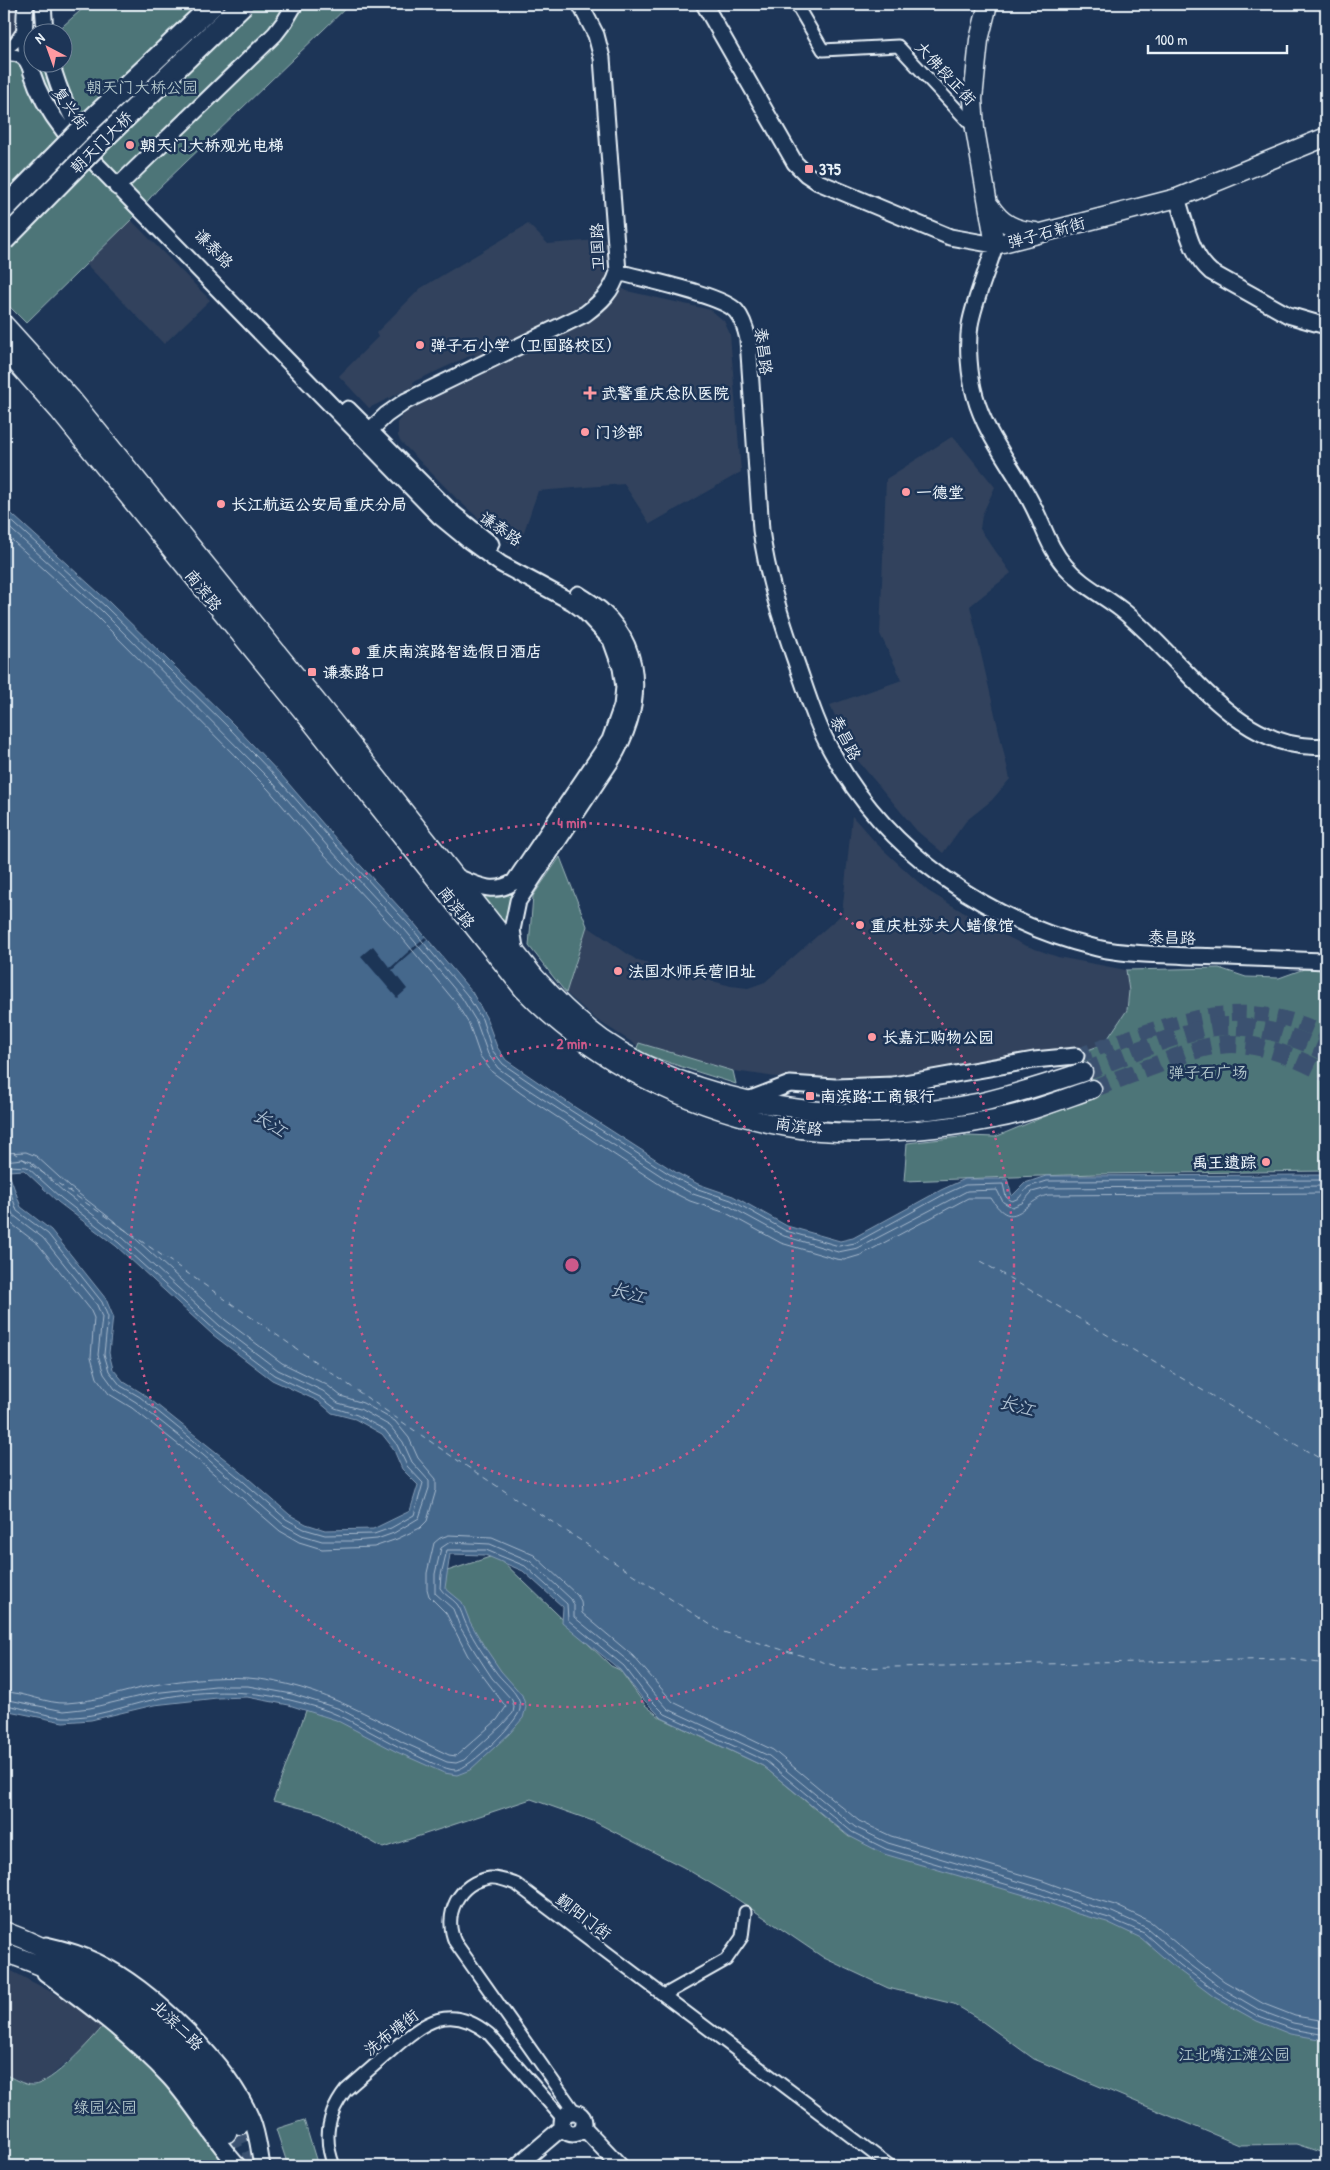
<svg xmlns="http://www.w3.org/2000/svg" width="1330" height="2170" viewBox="0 0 1330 2170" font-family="'Patrick Hand','LXGW WenKai TC',sans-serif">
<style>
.built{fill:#31425d}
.green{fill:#4e7578;stroke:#9bb3b8}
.water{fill:#45678c;stroke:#869eb7;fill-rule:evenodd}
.pier{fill:#1d3557}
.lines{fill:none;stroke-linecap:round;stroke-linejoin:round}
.shore{stroke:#a7bacd;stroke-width:1}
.ferry{stroke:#afc1d2;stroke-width:1;stroke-dasharray:6 5;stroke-linecap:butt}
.secondary-tunnel{stroke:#3b516f;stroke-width:15;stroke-dasharray:15 8;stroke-linecap:butt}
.primary-tunnel{stroke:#3b516f;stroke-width:18;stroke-dasharray:18 9;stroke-linecap:butt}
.street-casing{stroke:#e8f1f8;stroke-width:15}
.secondary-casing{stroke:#e8f1f8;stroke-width:19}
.primary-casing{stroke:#e8f1f8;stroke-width:21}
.street{stroke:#1d3557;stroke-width:11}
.secondary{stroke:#1d3557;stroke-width:15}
.primary{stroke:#1d3557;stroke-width:18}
.rail{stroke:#e8f1f8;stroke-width:2.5}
.highway-bridge-casing{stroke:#e8f1f8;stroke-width:24;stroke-linecap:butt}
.highway-bridge{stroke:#1d3557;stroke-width:20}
.ring{fill:none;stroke:#cd598a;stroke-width:2.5;stroke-dasharray:2.5 5}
.poi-dot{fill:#ff9aa2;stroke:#1d3557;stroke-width:2}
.labels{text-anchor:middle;stroke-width:5;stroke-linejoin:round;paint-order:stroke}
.street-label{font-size:16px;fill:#e8f1f8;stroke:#1d3557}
.park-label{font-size:16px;fill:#b2c6cb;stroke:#1d3557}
.poi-label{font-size:16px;font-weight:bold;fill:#e8f1f8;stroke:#1d3557;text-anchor:start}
.water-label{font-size:18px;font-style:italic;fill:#afc1d2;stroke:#1d3557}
.centre{fill:#cd598a;stroke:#1d3557;stroke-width:2.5}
.ring-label{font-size:15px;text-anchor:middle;font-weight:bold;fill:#cd598a;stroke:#1d3557;stroke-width:5;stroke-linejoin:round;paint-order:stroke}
</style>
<rect width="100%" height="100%" fill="#1d3557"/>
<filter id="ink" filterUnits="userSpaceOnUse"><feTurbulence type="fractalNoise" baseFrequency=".02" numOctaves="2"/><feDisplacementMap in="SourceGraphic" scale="10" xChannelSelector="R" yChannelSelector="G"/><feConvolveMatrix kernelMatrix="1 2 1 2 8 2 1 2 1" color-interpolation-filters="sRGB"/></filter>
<g filter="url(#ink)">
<path class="built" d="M4,4h14l-1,28 -13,14z
M131,220l79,80 -46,44 -78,-80z
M528,224l20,20 61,-5 2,21 -5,19 21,12 84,19 13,11 6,13 11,138 -91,52 -26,-40 -86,7 -20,58 -23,-16 -38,-34 -57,-58 -2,-5v-15l9,-10 77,-37 -10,-20 -61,28 1,4 -45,22 -30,-32 39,-39 -2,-4 45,-45z
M953,436l42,51 -13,28 -2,14 31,44 -41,33 40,173 -18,21 -26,21 -23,32 -26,-22 -64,-76 -23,-50 72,-25 -22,-46 6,-155z
M852,816l25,28 51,47 60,36 36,18 34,12 68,13 3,21 -2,19 -24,34 -26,10 -169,23 -76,6 -41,-4 -58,-8 -94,-28 -1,3 -41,-26 -31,-27 21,-67 51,35 93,25 17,2 17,-6 77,-68z
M4,1967l59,31 41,27 -17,21 -46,38h-15l-22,-10z"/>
<path class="green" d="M88,4h262l-193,186 -26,30 -105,103 -22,-22v-238l8,-2 10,2 40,-1v-30h-6z
M560,857l27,69 -21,67 -37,-47 4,-50z
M516,891l-8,17 -2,18 -25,-32 16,3z
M1219,968l27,9 33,1 25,-9 22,1v201l-231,3 -191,7 3,-38 61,-7 27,1 102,-42 -20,-41 27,-10 23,-34 2,-19 -3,-21z
M639,1043l94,28 3,13c-34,-11 -67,-20 -100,-34z
M496,1555l115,111 9,4 25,35 16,13 102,48 86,71h34l443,166v151l-30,-10 -57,1 -205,-86 -58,-42 -22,-13 -66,-16 -64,-30 -90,-61 -51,-30 -90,-46 -62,-22 -148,49 -62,-35 -48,-12 38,-104 121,-121z
M104,2025l26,22 45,49 51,70h-222v-92c9,4 19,11 29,11 18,0 60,-46 71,-60z
M304,2120l14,46h-30l-12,-37z"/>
<path class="water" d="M4,507l106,96 124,122 48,51 55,64 76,82 59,70 14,25 11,30 9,13 67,46 104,67 21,11 35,12 54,30 53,15 13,-3 88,-48 24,-11h42l5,17 13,-13 21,-7 280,-1v865l-36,-6 -33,-13 -43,-24 -37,-28 -36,-31 -34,-16 -29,-8 -40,-15 -154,-45 -35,-18 -86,-70 -101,-48 -20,-20 -22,-28 -58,-48 1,-15 -40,-36 -38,-16 -35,-1 -5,34 17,14 8,20 14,24 17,25 21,24 4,12 -3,11 -13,15 -40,37 -13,5 -13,-2 -47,-21 -61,-32 -47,-15 -42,-8 -30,1 -63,7 -63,15 -28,2 -59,-12zM24,1170l34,32 58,44 97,89 59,45 46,21 14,12 23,6 27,15 11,14 9,21 16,16 -8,26 -37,18 -48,1 -19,-6 -16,-9 -49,-43 -99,-79 -18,-11 -11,-13 -4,-16 4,-37 -7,-17 -55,-69 -30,-23 -13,-36z"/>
<path class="pier" d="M425,937l2,2 -35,31 15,19 -10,9 -36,-42 12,-10 17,22z"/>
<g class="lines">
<path class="shore" d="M4,514l102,93 124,122 48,50 56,64 75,82 58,70 15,24 10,31 11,14 67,46 104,67 21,11 36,12 55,31 53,15 16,-3 88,-48 22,-10 38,-1 3,13 6,4 7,-3 9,-11 19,-6 279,-1
M4,523l98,88 172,173 55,64 76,82 57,68 14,23 12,33 10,14 28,20 146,95 21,11 36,12 55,30 54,16 20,-4 109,-57 30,-1 6,12 9,5 10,-4 10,-11 15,-4 279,-2
M4,533l93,84 171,172 55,64 76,81 57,69 13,21 11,32 12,16 30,22 146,96 22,11 36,12 55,30 55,16 8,1 17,-5 107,-57h23c23,37 33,2 57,-3l278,-2
M4,1153l22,-1 10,4 34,31 58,45 97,88 57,43 45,22 14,11 22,7 32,18 14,17 9,20 18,21v11l-9,31 -7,7 -23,11 -23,8 -52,2 -23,-7 -19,-11 -81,-70 -67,-53 -23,-14 -12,-16 -6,-21 3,-39 -4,-9 -52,-65 -29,-22 -5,-8
M4,1161l19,-2 8,3 34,31 58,45 97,88 58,44 45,21 15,12 22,6 30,17 13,16 9,20 17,19v7l-10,30 -25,15 -17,6 -25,2h-30l-20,-6 -18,-10 -81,-70 -67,-53 -21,-13 -11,-15 -6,-19 4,-38 -5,-12 -54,-67 -30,-23 -9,-23
M4,1170l5,-4 18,1 34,31 58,45 97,88 58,44 46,22 15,11 22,7 28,15 12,15 10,21 16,17 -9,32 -23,13 -17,6 -49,1 -21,-6 -18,-10 -49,-43 -97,-79 -19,-11 -12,-15 -5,-17 4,-37 -6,-15 -54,-68 -31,-23 -13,-38
M4,1692c21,0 42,12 63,11 29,-2 55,-11 82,-17 31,-6 67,-10 99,-8 73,5 136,47 201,77l7,1 41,-36 9,-13 -38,-51 -22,-43 -17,-17 -2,-7v-16l7,-30 6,-5 9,-3 43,2 42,18 43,40 4,6 1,12 51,43 40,46 100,48 86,71 32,15 152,45 41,15 31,9 36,17 38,32 35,27 40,23 31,12 31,5
M4,1699l60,12 26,-3 63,-15 62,-7h33l44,8 48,15 62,33 45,20 9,1 8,-3 38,-35 11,-12 1,-6 -2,-7 -20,-22 -17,-26 -15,-25 -7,-18 -18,-16v-19l6,-26 9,-6 40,2 40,17 41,38 3,6v12l54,44 23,29 17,19 101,47 86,71 33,16 153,45 40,15 31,9 35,16 37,32 36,27 41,24 32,12 33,6
M4,1705c20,2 39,11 59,12 30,2 60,-11 89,-17 45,-10 94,-11 138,0 17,4 35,9 50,16 22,10 98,55 116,54 13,-1 63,-49 64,-61 2,-14 -17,-27 -24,-37 -11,-15 -22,-31 -30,-48 -3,-6 -5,-15 -9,-20 -5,-6 -13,-9 -17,-16l1,-13 6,-25h39l39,16 42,38 1,16 56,46 22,29 19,19 101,47 86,71 34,17 153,45 40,15 30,9 35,15 36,32 37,27 42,25 33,12 34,6"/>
<path class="ferry" d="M4,1146l456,316 260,169 123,37 447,-9 36,5
M980,1261l346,201"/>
<path class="secondary-tunnel" d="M1076,1056c87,-29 160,-67 250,-22"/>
<path class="primary-tunnel" d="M1083,1072c41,-15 90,-39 132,-45 36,-5 79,9 111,25
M1092,1089c24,-9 48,-18 72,-27 18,-7 36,-15 55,-17 38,-5 75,12 107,28
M240,2125l18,41
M227,2133l16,33"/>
<g class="street-casing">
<path id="street" d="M796,4l27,46 75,-4 77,83
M4,52l12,-11 9,-13
M4,56c11,-3 20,0 24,11
M664,1995l62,-35 16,-23 3,-25
M575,2112l-120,-170c-12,-27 3,-60 35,-64 9,-1 17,3 26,6l374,282
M334,2166c-11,-28 -7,-52 12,-76 15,-13 31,-27 46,-40 32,-28 58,-48 97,-16l74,85"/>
</g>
<g class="secondary-casing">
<path id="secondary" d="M26,4c-6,49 8,89 38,127l376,386 28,23 33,24 71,38 12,9 27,29 10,28 3,19 -2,19 -12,34 -96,142c-20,13 -38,3 -57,-5
M43,4l2,28
M704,4l91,159 11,11 12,8 132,55 45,8c-7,24 -21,56 -25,80 -3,21 -1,50 5,71 11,41 40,73 58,110 11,21 16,42 32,60 16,19 38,29 57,44 61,48 116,145 204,136
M51,62c8,29 18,54 36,78
M117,187l158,-153 10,-13 10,-17
M1177,198c9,26 13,56 34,74l77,43 38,11
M618,272c24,7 104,23 118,39 7,8 10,19 12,28l13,191c6,46 20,89 35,132 11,31 20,62 36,90 54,100 156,170 265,196 30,7 62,6 92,8 46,1 92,3 137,5
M348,409l101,101 42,34
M363,437l23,-22 20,-14 179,-87c16,-12 27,-22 33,-42l-16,-214 -6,-23 -16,-31
M516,953l-4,-23 6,-29 93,-140c29,-48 37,-106 -8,-149 -7,-7 -16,-12 -25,-18
M748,1100l42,-16 45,3 58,-2 141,-25 42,-4
M46,1945c18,4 35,9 51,17 54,26 131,101 154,156 7,16 8,32 11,48
M45,1973c44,32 88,65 125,105 25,28 43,61 68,88
M562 2123a11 11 0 1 1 22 0a11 11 0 1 1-22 0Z
M584,2128l36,38
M517,2166l46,-39"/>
</g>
<g class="primary-casing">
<path id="primary" d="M988,4l-9,36 -6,59 2,30 20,116 182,-47 149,-61
M990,206c12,18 24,24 46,26
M4,324l67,74 264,326 200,253c20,22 42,44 67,62 103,72 258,88 380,63 34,-8 68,-19 101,-30
M4,349l55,62 250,308 214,270c70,73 165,119 264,138 59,11 149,4 207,-8 34,-6 66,-19 98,-30
M4,1931c98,37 184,103 236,194
M4,1952c21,8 43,15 63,26 65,32 122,94 160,155"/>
</g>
<use href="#street" class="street"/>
<use href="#secondary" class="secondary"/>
<use href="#primary" class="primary"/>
<path class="rail" d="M4,236l112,-115 122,-117"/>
<g class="highway-bridge-casing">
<path id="highway-bridge" d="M4,209l83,-85 127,-120
M4,240l99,-101 140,-135"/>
</g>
<use href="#highway-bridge" class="highway-bridge"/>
</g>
</g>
<g class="ring">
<circle cx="572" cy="1265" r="221"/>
<circle cx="572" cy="1265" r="442"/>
</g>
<g class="poi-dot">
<circle cx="130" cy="145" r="5"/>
<rect x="804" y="164" width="10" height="10" rx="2.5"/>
<circle cx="420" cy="345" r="5"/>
<path d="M587.5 385.5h5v5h5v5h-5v5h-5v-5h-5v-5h5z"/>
<circle cx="585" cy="432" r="5"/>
<circle cx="906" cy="492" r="5"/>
<circle cx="221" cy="504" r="5"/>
<circle cx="356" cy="651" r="5"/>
<rect x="307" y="667" width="10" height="10" rx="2.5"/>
<circle cx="860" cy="925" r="5"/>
<circle cx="618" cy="971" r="5"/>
<circle cx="872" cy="1037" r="5"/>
<rect x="805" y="1091" width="10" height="10" rx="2.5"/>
<circle cx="1266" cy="1162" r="5"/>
</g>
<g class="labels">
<g class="street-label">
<text transform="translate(946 73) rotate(47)" y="6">大佛段正街</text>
<text transform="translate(71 108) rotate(54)" y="6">复兴街</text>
<text transform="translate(101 142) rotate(-45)" y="6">朝天门大桥</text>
<text transform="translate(1046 232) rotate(-15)" y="6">弹子石新街</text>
<text transform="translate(597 247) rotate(-92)" y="6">卫国路</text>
<text transform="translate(214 248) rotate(46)" y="6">谦泰路</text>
<text transform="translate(764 351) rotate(83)" y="6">泰昌路</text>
<text transform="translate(501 528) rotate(35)" y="6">谦泰路</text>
<text transform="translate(204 590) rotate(51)" y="6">南滨路</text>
<text transform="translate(846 738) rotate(63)" y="6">泰昌路</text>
<text transform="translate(457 907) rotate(52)" y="6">南滨路</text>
<text transform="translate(1172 937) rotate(2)" y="6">泰昌路</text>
<text transform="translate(799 1126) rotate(8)" y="6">南滨路</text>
<text transform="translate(584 1916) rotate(37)" y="6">觐阳门街</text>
<text transform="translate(178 2025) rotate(44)" y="6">北滨二路</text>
<text transform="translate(391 2032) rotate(-38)" y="6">洗布塘街</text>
</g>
<g class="park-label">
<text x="142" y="93">朝天门大桥公园</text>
<text x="1208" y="1078">弹子石广场</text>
<text x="1234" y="2060">江北嘴江滩公园</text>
<text x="105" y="2113">绿园公园</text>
</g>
<g class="poi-label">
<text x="140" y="151">朝天门大桥观光电梯</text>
<text x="819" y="175">375</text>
<text x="430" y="351">弹子石小学（卫国路校区）</text>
<text x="601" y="399">武警重庆总队医院</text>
<text x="595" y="438">门诊部</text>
<text x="916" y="498">一德堂</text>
<text x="231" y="510">长江航运公安局重庆分局</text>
<text x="366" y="657">重庆南滨路智选假日酒店</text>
<text x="322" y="678">谦泰路口</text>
<text x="870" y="931">重庆杜莎夫人蜡像馆</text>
<text x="628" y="977">法国水师兵营旧址</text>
<text x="882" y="1043">长嘉汇购物公园</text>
<text x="820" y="1102">南滨路·工商银行</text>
<text x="1256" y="1168" text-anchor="end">禹王遗踪</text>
</g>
<g class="water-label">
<text transform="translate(270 1123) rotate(34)" y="6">长江</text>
<text transform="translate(628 1293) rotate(16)" y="6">长江</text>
<text transform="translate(1017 1406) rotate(16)" y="6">长江</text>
</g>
</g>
<circle cx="572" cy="1265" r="8" class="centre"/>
<g class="ring-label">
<text x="572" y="828">4 min</text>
<text x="572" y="1049">2 min</text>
</g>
<rect width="1330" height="2170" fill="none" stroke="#1d3557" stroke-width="20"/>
<rect x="10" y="10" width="1310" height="2150" fill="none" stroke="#e8f1f8" stroke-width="2" filter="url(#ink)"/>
<g transform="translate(48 48) rotate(319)"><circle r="24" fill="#1d3557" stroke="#6e8097"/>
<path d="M0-4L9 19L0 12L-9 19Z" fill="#ff9aa2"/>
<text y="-8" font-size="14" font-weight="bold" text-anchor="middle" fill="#e8f1f8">N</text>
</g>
<path d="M1148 45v8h139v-8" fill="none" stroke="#e8f1f8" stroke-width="2.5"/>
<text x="1155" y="45" font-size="15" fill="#e8f1f8" stroke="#1d3557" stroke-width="4" paint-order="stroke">100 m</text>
</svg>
